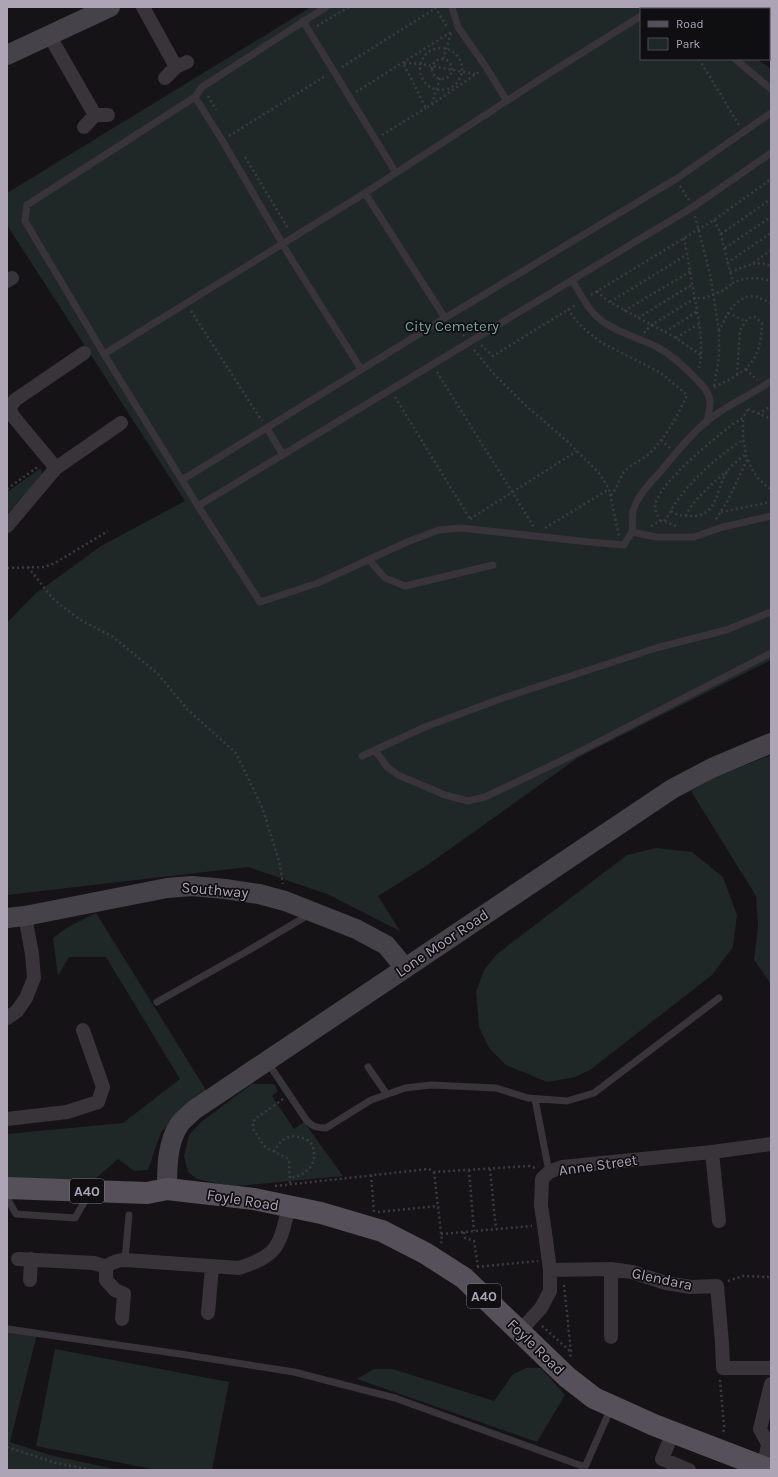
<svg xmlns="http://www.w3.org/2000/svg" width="778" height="1477" viewBox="0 0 778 1477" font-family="Karla,sans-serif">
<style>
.green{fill:#1f2826}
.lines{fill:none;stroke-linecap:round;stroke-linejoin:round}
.path{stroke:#3e3a41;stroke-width:2.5;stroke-dasharray:2 3;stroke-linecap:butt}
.lane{stroke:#38343a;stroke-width:7}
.street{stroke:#38343a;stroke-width:14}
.secondary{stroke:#46424a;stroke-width:20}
.primary{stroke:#555059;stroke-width:22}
.labels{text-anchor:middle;stroke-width:3.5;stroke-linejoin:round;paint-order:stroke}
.shield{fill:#0f0e10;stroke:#7e7784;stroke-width:1}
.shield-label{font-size:14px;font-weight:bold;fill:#ada4b6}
.park-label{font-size:15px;fill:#7aa29c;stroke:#0f0e10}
.street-label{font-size:15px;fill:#ada4b6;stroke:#0f0e10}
</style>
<rect width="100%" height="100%" fill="#151315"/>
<path class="green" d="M311,7h380l2,2h-52v50h116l14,10v591l-192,97 -153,109 -48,30 22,35 -73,-37 -79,-27 -241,28v-272l28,-29 66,-48 84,-45 -178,-276v-32z
M41,468l1,8 -35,38v-22z
M771,755v229l-17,-24 4,-34 -2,-30 -65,-105 23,-13z
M656,848l36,4 31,25 14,38 -4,32 -21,28 -122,95 -15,7 -28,5 -41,-17 -17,-17 -10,-21 -3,-35 8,-22 13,-16 130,-99z
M96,913l110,177 -45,42 -13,38 -14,1 -16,-12 -23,20h-88v-45l116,-11 57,-44 -74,-122h-37l-11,19 -5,-38 15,-11z
M252,1084h22l4,7 -6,5 22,33 10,-7 39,54 -106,10 -18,-2 -22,-5 -9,-7 -4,-16 5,-21 12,-13z
M7,1325l31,5 -28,112 40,13 69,15h-112z
M55,1349l174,33 -17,88h-55l-121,-24z
M526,1368h15l24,27 -28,47 -180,-63 17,-10h19l101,32 19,-27z"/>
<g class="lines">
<path class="path" d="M435,7l12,20
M317,26l32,-19
M420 69a21 21 0 1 1 42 0a21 21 0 1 1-42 0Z
M443,59l8,-26
M699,59l40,66
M432 69a10 10 0 1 1 20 0a10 10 0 1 1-20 0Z
M342,67l94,-59
M475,74l-54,-10 -18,-1 23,45 5,-3 48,-33
M356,92l95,-60
M208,96l8,14
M432,104l8,-26
M382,135l44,-27
M229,136l98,-61
M245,157l44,73
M680,186l9,14
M695,216l15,58 9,57
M714,220l6,12 13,51c12,-6 24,-6 38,-2
M721,234l50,-35
M684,238c4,20 7,41 11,61 4,23 9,46 4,69
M725,248l46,-31
M727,263l44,-30
M753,264l9,-1 9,3
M730,272l22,-8 19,-14
M597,291l9,9 70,38 25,17
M591,295l123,-75 57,-41
M610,302l78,-48
M568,309l10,14 11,10 13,10 59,30 26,22c-10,22 -21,42 -38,59 -8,7 -18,10 -25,18 -6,8 -6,17 -14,24
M191,311l71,110
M624,311l67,-40
M728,313l17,8
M638,318l55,-34
M455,322l9,14
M665,332l33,-21
M644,333l6,-7 45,-28h9l18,-7 11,-8
M676,338l23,-14
M481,345l12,11 84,-52
M474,350l19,23 31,31 43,37 32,32 10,16 10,47
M746,369l11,11
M437,372l97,155
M714,386l5,-29v-26l10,-20 7,-8 9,-6 10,-1 16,7
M714,387c33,-15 47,-25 48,-64l-7,-6 -7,1 -8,12 -3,45
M395,397l75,122
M748,409l23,10
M758,414l13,-8
M661,440l9,8
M748,460c5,13 12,22 23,29
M7,489l32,-23
M671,511c6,4 11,5 18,5 31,2 26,-30 40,-47 4,-5 11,-10 16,-14
M721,512l50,-10
M686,516c3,-12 30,-36 41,-45
M470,519l107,-68
M716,519l11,-17 20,-42 -4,-23v-18
M660,521h4l12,5
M664,521c6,-7 9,-16 15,-23 18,-23 40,-43 64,-58
M651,526l9,-5c-2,-5 -5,-9 -5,-14 1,-22 57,-66 74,-80 10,-9 12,-4 19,-18
M545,528l64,-39
M28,567l25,32 26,20 34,18 44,36 31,37 48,43 26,54 17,54 4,23
M7,568l37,-1 11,-4 53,-32
M283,1099l-28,20 -2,4v6l12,18 22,11 2,3 1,22
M274,1152c5,-10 12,-18 25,-15 3,1 8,2 11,5 3,3 4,8 4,12 1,14 -11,22 -24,24
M490,1169l6,60
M469,1170l5,61
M434,1172l8,69 -1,2
M371,1175l3,37
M275,1186l154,-17 5,3 95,-6 6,2
M378,1212l60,-6
M464,1232l1,6 9,3 4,26
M441,1234l91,-8
M477,1267l61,-6
M728,1281l15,-5 28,1
M564,1285l7,67 -1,5
M542,1326l29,26
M720,1380l4,46 -1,9
M7,1447l49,16 36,7"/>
<path class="lane" d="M452,7l6,20 28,40 21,34
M643,7l2,2
M672,7l2,2
M652,9l3,-2
M641,16l-88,55 -188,122 -261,161 94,152 495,-299 78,-54
M303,21l93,152
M735,59l36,30
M195,97l27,43 70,120 69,109
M365,193l80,125
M572,280c9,15 18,34 33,43 15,10 33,15 50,23 16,8 30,21 42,34 6,6 12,12 13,21 0,7 -2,14 -3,21
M104,354l-79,-133 2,-16 168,-108 7,-10 124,-80
M771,381c-21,15 -45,24 -65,41 -17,14 -31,32 -45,49 -10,11 -24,25 -28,40 -1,7 0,14 -1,21l24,5h38l29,-10 48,-11
M267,428l16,27
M182,480l263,-162 231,-139 95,-66
M198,506l62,96 58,-19 89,-41 32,-12 22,-2 128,14 35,3 8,-13
M369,560l16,18 20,8 88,-21
M375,750l12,17 11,8 47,20 23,6 17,-4 88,-42 198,-102
M362,756l63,-29 78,-29 153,-50 70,-18 45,-18
M157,1002l87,-49 61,-36 5,-5
M268,1063l39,58c6,6 11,7 19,7l45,-28 34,-12 26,-3 65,3 32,10 39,3 27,-8 125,-95
M368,1067l18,26
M535,1099l14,73
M7,1198l9,16 59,4 14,-24
M125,1260l4,-45
M7,1329l173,25 114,18 101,26 190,69 26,-59"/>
<path class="street" d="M143,7l33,60 -11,11
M49,35l46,80 -11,12
M176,67l11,-5
M95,115h13
M7,281l5,-3
M56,468l-44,-53 -2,-8 5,-7 69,-47
M7,526l49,-58 65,-45
M7,1018l10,-7 9,-13 8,-20 -2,-24 -7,-38
M7,1119l60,-7 31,-10 5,-15 -20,-57
M712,1152l7,69
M18,1259l76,4 12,4
M611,1269v68
M550,1270l61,-1 21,3 34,11 25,4 26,-1 5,57 1,25h48
M30,1280l1,-21
M208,1313l4,-46
M122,1319l2,-25 -9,-4 -9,-10v-13c6,-5 12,-7 19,-7l114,8c40,-13 40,-22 50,-61
M520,1331l21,-23 9,-17v-21l-6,-45 -3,-19 1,-27 7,-7 13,-5 150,-15 59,-8
M673,1432l-11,27 27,11
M764,1467l4,-23 -8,-15 11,-45"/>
<path class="secondary" d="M7,55l103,-48
M7,918l18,-2 142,-28 25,-2 33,3 34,5 26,7 71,28 30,16 19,23
M167,1189c0,-21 0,-46 12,-64 3,-5 10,-10 15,-15l478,-321 40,-21 59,-25"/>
<path class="primary" d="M7,1188l140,5 20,-4 87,10 67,14 61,18 43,22 39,25 103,99 27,21 60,27 117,45"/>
</g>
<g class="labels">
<g class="shield">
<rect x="70" y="1179" width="34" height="24" rx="3"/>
<rect x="467" y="1284" width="34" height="24" rx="3"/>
</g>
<g class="shield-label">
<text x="87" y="1196">A40</text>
<text x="484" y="1301">A40</text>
</g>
<g class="park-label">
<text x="452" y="331">City Cemetery</text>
</g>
<g class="street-label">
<text transform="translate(215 890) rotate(5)" y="5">Southway</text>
<text transform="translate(442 943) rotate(-34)" y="5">Lone Moor Road</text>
<text transform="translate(598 1165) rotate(-8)" y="5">Anne Street</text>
<text transform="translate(243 1200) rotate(9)" y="5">Foyle Road</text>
<text transform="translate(662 1279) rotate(12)" y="5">Glendara</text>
<text transform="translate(536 1347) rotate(44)" y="5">Foyle Road</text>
</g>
</g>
<rect width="778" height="1477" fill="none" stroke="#ada4b6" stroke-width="16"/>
<rect x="640" y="8" width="130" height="52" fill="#0f0e10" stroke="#4e4a52"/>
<rect x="648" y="21" width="20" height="6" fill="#555059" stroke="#4e4a52"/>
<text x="676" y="28" font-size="12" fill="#ada4b6">Road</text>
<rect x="648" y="38" width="20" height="12" fill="#1f2826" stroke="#4e4a52"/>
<text x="676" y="48" font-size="12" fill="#ada4b6">Park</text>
</svg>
